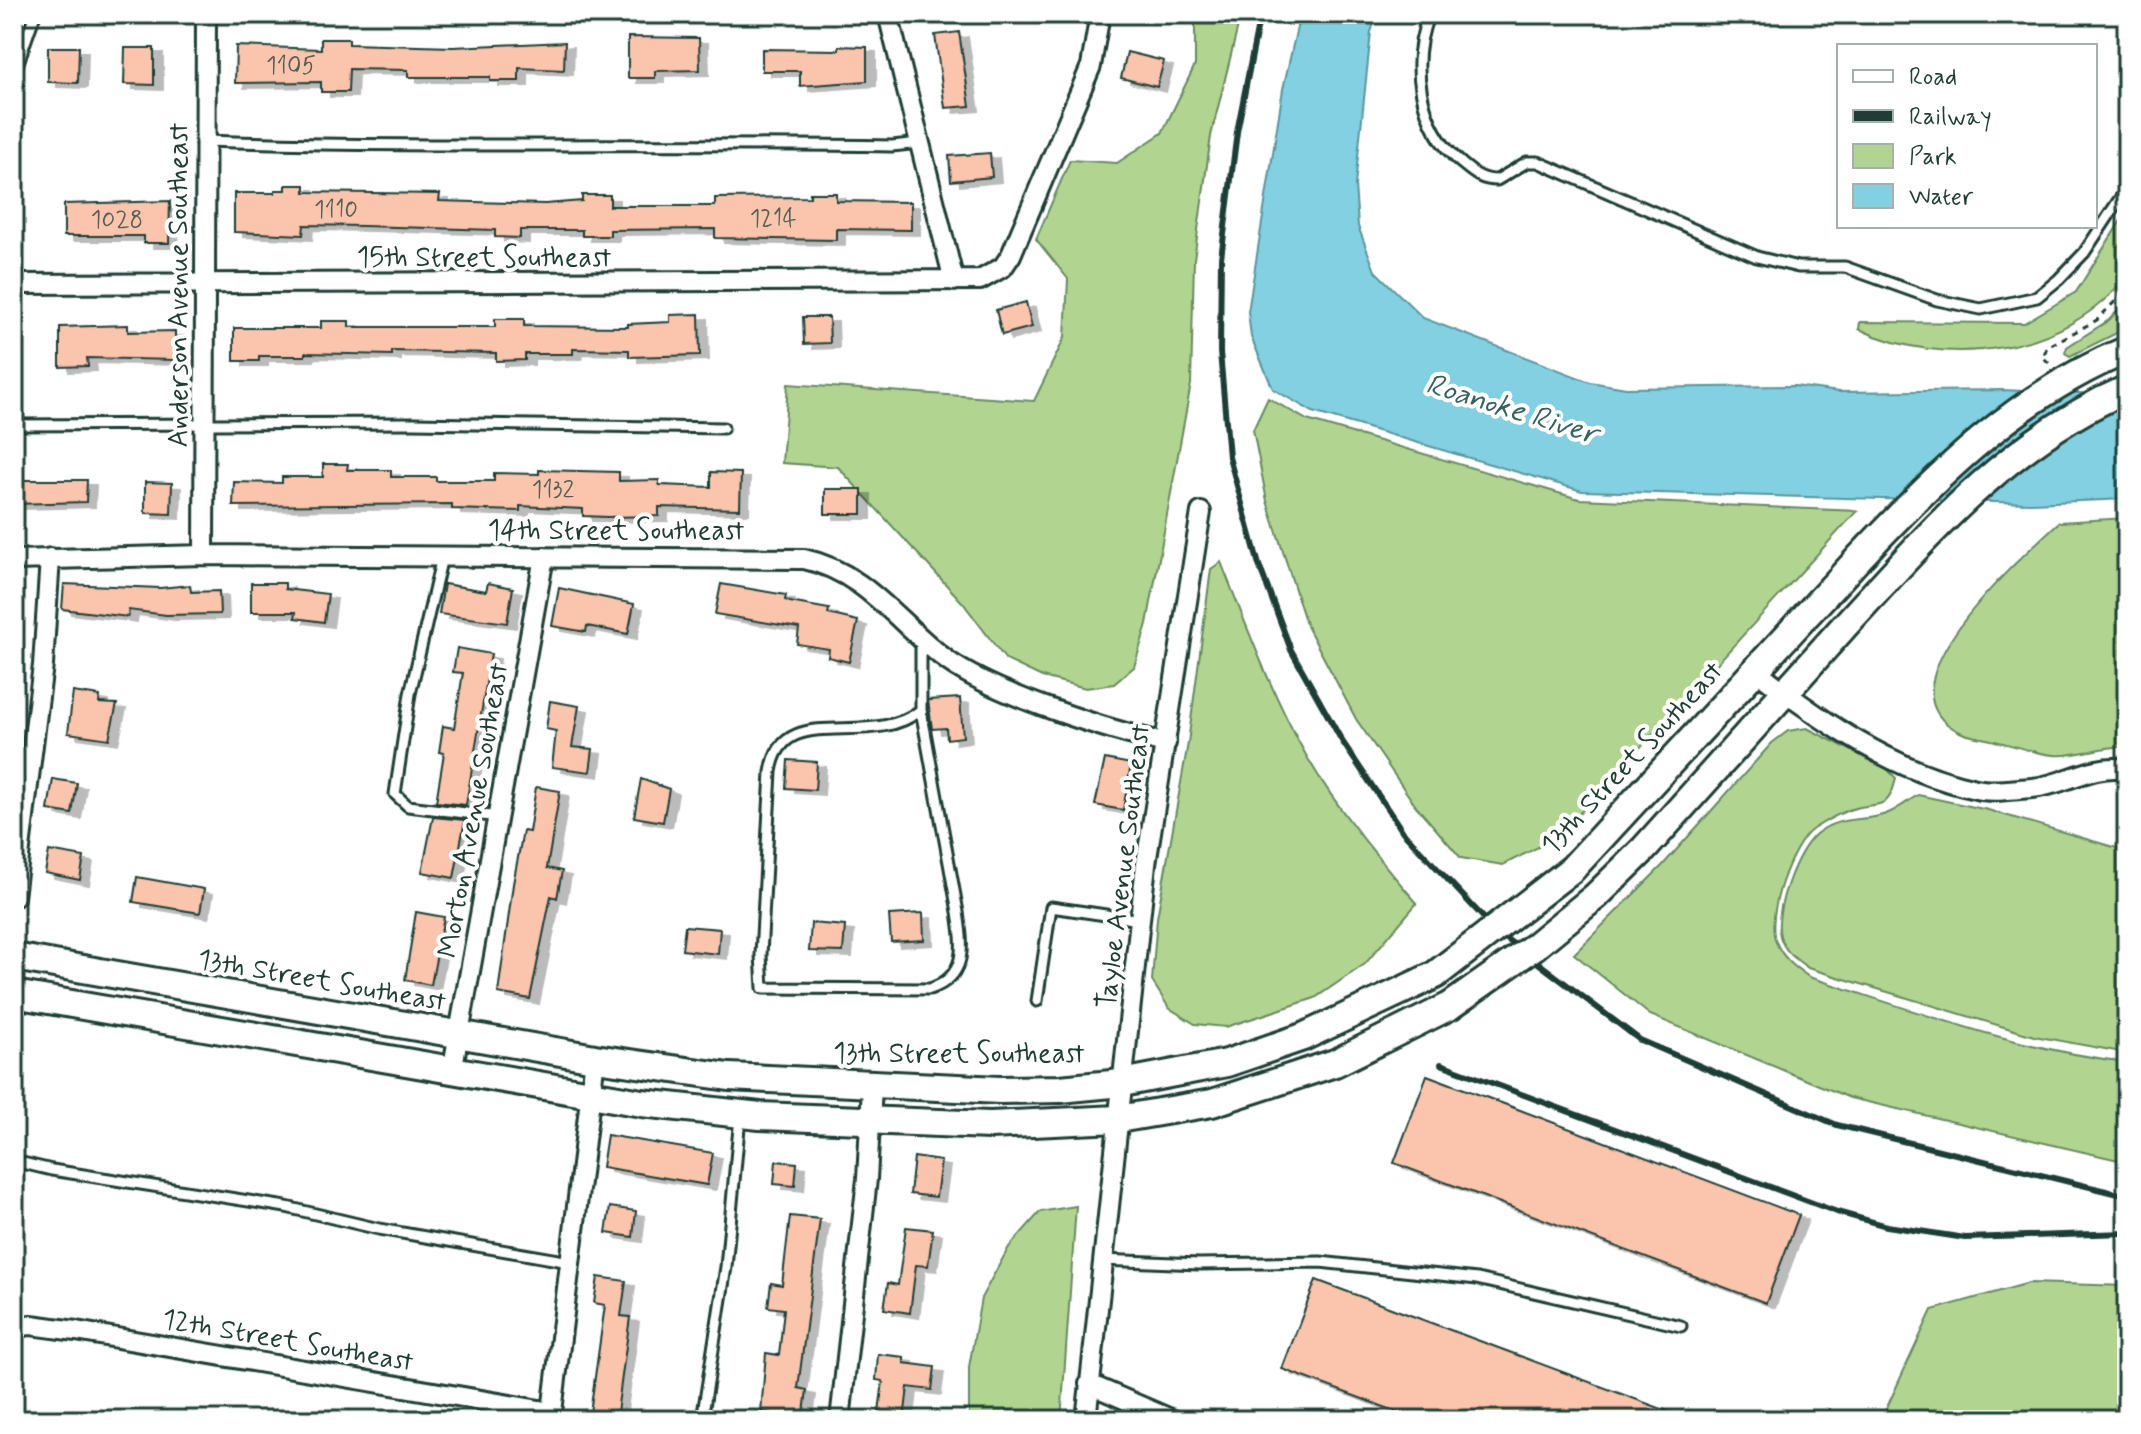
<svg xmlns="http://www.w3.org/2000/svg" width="2141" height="1434" viewBox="0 0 2141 1434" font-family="Mynerve,sans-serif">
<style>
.green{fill:#b1d590;stroke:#688962;stroke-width:2}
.water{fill:#82d0e1;stroke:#5a959c;stroke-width:2}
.building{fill:#fac4ad;stroke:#1f3d34;stroke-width:2;filter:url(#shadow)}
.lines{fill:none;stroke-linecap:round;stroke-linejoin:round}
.lane-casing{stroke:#1f3d34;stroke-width:15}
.street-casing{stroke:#1f3d34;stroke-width:24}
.secondary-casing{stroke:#1f3d34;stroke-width:32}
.path{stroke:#1f3d34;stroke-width:3;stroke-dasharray:6 6;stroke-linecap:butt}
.lane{stroke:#fff;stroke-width:9}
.street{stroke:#fff;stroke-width:18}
.secondary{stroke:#fff;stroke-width:26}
.rail{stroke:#1f3d34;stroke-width:6}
.secondary-bridge-casing{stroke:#1f3d34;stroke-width:32;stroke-linecap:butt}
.secondary-bridge{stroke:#fff;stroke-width:26}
.labels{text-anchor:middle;stroke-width:8;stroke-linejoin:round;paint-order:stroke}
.number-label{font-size:24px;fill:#565f52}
.street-label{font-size:28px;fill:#1f3d34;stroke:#fff}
.water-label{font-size:30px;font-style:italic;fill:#38625f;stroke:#fff}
</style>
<defs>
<filter id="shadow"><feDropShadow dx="9" dy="5" stdDeviation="0" flood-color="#0004"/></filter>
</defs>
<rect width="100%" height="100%" fill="#fff"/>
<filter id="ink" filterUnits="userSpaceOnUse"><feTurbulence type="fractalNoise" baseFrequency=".0125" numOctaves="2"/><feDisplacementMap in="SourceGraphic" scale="16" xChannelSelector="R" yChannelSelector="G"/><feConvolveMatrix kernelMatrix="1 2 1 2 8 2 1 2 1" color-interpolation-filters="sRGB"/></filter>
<g filter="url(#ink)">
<path class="green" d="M1195,14h46l-30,122 -17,123 -3,125 -44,240 -13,43 -20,17 -28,4 -44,-11 -36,-17 -43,-57 -125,-136 -56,-4 6,-79 246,17 31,-64 3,-58 -32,-40 34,-79 47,3 45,-30 33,-68z
M2127,211v64c-58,79 -183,95 -268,54l1,-7 164,1 52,-31z
M2127,301v27l-57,28 -5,-3 2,-6 42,-27z
M1268,398l39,22 272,79 278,12 -299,326 -55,28 -42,-7 -46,-53 -59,-86 -50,-95 -39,-123 -14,-71z
M2127,518v229c-24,-2 -49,10 -73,8 -19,-1 -40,-10 -59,-14 -11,-3 -25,-4 -35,-9 -91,-43 63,-176 99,-210z
M1221,562c26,65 51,133 86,195 31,53 70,100 110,146l-52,61 -50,34 -89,29 -31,-3 -26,-16 -17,-27 5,-63 31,-175 23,-174z
M1807,728l79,40 10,10c-7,35 -19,23 -44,31 -13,4 -28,13 -39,20 -22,15 -48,88 -37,113 7,17 19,25 33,35 104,33 209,73 318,85v100l-277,-64 -200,-83 -76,-61 88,-88 110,-123 16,-12z
M1918,795l70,15 139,41v202l-93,-17 -226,-68c-12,-9 -24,-16 -28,-32 -6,-26 16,-84 36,-102 25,-20 45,-11 70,-20 11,-4 22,-13 32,-19z
M1076,1206l-15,214h-92v-53l12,-69 28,-51 31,-35z
M2029,1283l98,3v134h-246l51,-110z"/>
<path class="water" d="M1300,14h77l-6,18 -16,153 3,41 17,45 48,47 167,64 36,6 169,-2 44,6 163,-2 125,5v104l-96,4 -449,-12 -269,-79 -40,-23 -22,-52 -3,-25 35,-223z"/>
<path class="building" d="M959,32l11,74 -25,2 -10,-73z
M628,37l71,1 1,32 -45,1v7h-27z
M321,39h28v5l104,3 112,-5 -1,28 -45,-2v13h-29v-4h-82v-7l-59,-1 -1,23h-27v-10l-86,1 1,-37 85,3z
M839,46l28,1v34l-67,5v-15h-38v-22l77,1z
M48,47h31l-1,36 -30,-1z
M125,48h29v37l-30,-1z
M1127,52l37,9 -7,26 -36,-9z
M990,153l2,24 -41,4 -2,-25z
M286,185h19v7l135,2 -1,7 106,3 37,-3v-6h28v11h105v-8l95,-1v-4h26v8l75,1v28l-75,-1v11l-121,-2v-9l-105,1v6h-28v-6h-62v8l-25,-1v-7l-132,-4 -59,-1 -1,10 -69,-3v-39h41v-3h11z
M170,201l-1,42h-25v-7h-80v-32z
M1026,302l6,25 -30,8 -6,-25z
M699,314l1,41 -71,2v-7l-56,-1v5h-48v6l-29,1v-8l-104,-2v4l-87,-2v3h-46v5h-25v-33h87v-7h28v6h146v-8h29v7l104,1v-3l42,-2v-7z
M803,317h26l1,26 -26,1z
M128,325v7l47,-1v29l-88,-2 1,8 -28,1v-40z
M323,464h25l-1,6h44v7h45v4h58v-8l45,1v-4l80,2v9l40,-1v5l52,2v-15l30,1 -1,36 -81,-2v9l-52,1 -24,-1v-7l-63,-3v5l-68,-2v-5l-219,2 1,-24 48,1v-6h41z
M14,480h73l-1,22 -72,2z
M145,482l27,1 -1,31 -26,-1z
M825,489h37v25h-37z
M251,583h34v6l43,5 -4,28 -29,-4 1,-6h-45z
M488,583l25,5 -6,35 -68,-9 5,-30 42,7z
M64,584l96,4 30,-3 1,7 28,-1 1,23 -54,1 -37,-5 -1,7 -66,-8z
M721,584l65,11 -1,5 5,2 39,7 -1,5 30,7 -9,41 -21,-5 1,-8 -32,-5 2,-16 -84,-14z
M559,588l75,16 -6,30 -41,-8 -1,6 -34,-6z
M457,648l34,6 -25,151 -30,-3 8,-49 -5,-1 4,-26 11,2 9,-55 -10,-1z
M73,692l27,4 -1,7 18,1 -8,35 -41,-6z
M960,698l3,39 -16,2 -1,-11 -14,1 -4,-29z
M550,701l29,5 -7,41 21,2 -3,23 -38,-5 4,-36 -10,-2z
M1105,759l26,5 -8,46 -28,-5z
M788,760l29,2 -2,28 -29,-2z
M53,779l24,4 -5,31 -24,-4z
M641,779l28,10 -6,33 -29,-5z
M536,787l24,4 -13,77 15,3 -5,27 -6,-2 -21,103 -32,-6 15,-109 10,-53 6,1z
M433,817l32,3 -11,58 -32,-6z
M49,851l35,6 -4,23 -35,-7z
M137,877l67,12 -4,24 -67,-11z
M416,912l28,5 -13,68 -26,-5z
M923,913l1,27 -33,2 -2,-27z
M811,923l34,3 -2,26 -34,-1z
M685,926l35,3 -2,25 -36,-4z
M1427,1075l372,140 -33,88 -372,-140z
M607,1135l106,18 -6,32 -105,-18z
M914,1157l27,4 -5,36 -26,-3z
M776,1161l21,2 -2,23 -21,-2z
M610,1207l26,4 -3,26 -27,-4z
M790,1216l30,3 -22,169 9,2 -4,30h-34l1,-7 -9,-1 5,-59 13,2 5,-46 -16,-2 3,-24 11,2z
M906,1227l27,3 -5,36 -12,-1 -6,48 -26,-4 4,-26 10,2z
M598,1277l28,4 -5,35 9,1 -14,103h-27l16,-115 -11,-2z
M1316,1280l370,138v2h-267l-137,-51z
M878,1354l26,3v6l31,4 -3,23 -24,-3 -4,33h-26l5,-39 -7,-1z"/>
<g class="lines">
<g class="lane-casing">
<path id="lane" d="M1429,14c-20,49 -10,113 31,148 12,10 20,18 37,18l30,-18h11l219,95 41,10h47l92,33 44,9 56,-12 21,-17 26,-27 43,-65
M14,74l21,-60
M206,141c228,8 457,1 686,5l28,-3
M14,425l400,-2 309,5
M442,557l-32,137 -15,100 13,12 91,11
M921,640v70c-53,42 -139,-12 -150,62l-10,183 2,33 167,1c38,-13 33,-43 28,-77l-37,-202
M1037,1001l14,-94 89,13
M14,1161l38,9 234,37 93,22 191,33
M1101,1260l98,4 121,-2 157,17 204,47
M702,1420l24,-153 14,-150"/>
</g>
<g class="street-casing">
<path id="street" d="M888,14l66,267
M14,284l966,-4 23,-13 8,-12 80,-189 9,-52
M204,555l2,-541
M14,560l190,-5 600,4c62,13 95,66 144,102 46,33 162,70 218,82
M1756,670c64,51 139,102 220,119 17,4 38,0 56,-1 32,-2 58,-25 95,-19
M14,897l29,-232 7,-107
M452,1072l92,-515
M14,1327l17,-2 45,6 475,81
M1089,1384l84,36
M551,1420l44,-362
M840,1420l27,-241 5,-93
M1086,1420l60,-556 55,-352"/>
</g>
<g class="secondary-casing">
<path id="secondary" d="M1572,869l287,-311
M1596,896l48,-47c65,-73 131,-145 196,-218 86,-94 167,-190 287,-242
M14,957l581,101 134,19 271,13 60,-1 62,-6 105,-20 76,-26 132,-62
M14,994l628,109 118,13 230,9 128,-6 94,-16 123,-40 115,-57"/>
</g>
<path class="path" d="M2049,363l-6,-6 4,-10 50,-27 30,-31"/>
<use href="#lane" class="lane"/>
<use href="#street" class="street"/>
<use href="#secondary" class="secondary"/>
<path class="rail" d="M1260,14l-23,118 -16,126 -1,94 9,105 30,108 32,85 51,91 61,91 93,99 144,109 197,85 290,71
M1441,1064l396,148 50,14 78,12 162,-5"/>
<g class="secondary-bridge-casing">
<path id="secondary-bridge" d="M1859,558c78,-83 160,-164 268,-208
M1435,975l137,-106
M1450,1006l85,-60 61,-50"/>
</g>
<use href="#secondary-bridge" class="secondary-bridge"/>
</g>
</g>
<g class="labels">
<g class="number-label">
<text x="291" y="73">1105</text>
<text x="336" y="217">1110</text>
<text x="773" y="226">1214</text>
<text x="117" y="227">1028</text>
<text x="553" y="497">1132</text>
</g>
<g class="street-label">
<text x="484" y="266">15th Street Southeast</text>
<text transform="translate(177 285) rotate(-90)" y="10">Anderson Avenue Southeast</text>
<text x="616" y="539">14th Street Southeast</text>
<text transform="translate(1631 757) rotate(-47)" y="10">13th Street Southeast</text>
<text transform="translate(472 810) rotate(-80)" y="10">Morton Avenue Southeast</text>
<text transform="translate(1122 866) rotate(-83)" y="10">Tayloe Avenue Southeast</text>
<text transform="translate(322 979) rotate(10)" y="10">13th Street Southeast</text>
<text x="959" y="1062">13th Street Southeast</text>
<text transform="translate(288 1339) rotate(10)" y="10">12th Street Southeast</text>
</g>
<g class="water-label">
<text transform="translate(1512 408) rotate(17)" y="10">Roanoke River</text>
</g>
</g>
<rect width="2141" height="1434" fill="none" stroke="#fff" stroke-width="48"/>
<rect x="24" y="24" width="2093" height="1386" fill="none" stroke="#1f3d34" stroke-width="3" filter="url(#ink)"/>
<rect x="1837" y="44" width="260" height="184" fill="#ffffff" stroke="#a5b1ae" stroke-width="2"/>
<rect x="1853" y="70" width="40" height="12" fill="#ffffff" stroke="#a5b1ae" stroke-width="2"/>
<text x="1909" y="84" font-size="24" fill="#1f3d34">Road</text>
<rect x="1853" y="110" width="40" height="12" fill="#1f3d34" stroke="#a5b1ae" stroke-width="2"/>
<text x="1909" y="124" font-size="24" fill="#1f3d34">Railway</text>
<rect x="1853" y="144" width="40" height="24" fill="#b1d590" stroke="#a5b1ae" stroke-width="2"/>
<text x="1909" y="164" font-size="24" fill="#1f3d34">Park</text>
<rect x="1853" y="184" width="40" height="24" fill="#82d0e1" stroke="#a5b1ae" stroke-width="2"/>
<text x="1909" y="204" font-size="24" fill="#1f3d34">Water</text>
</svg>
